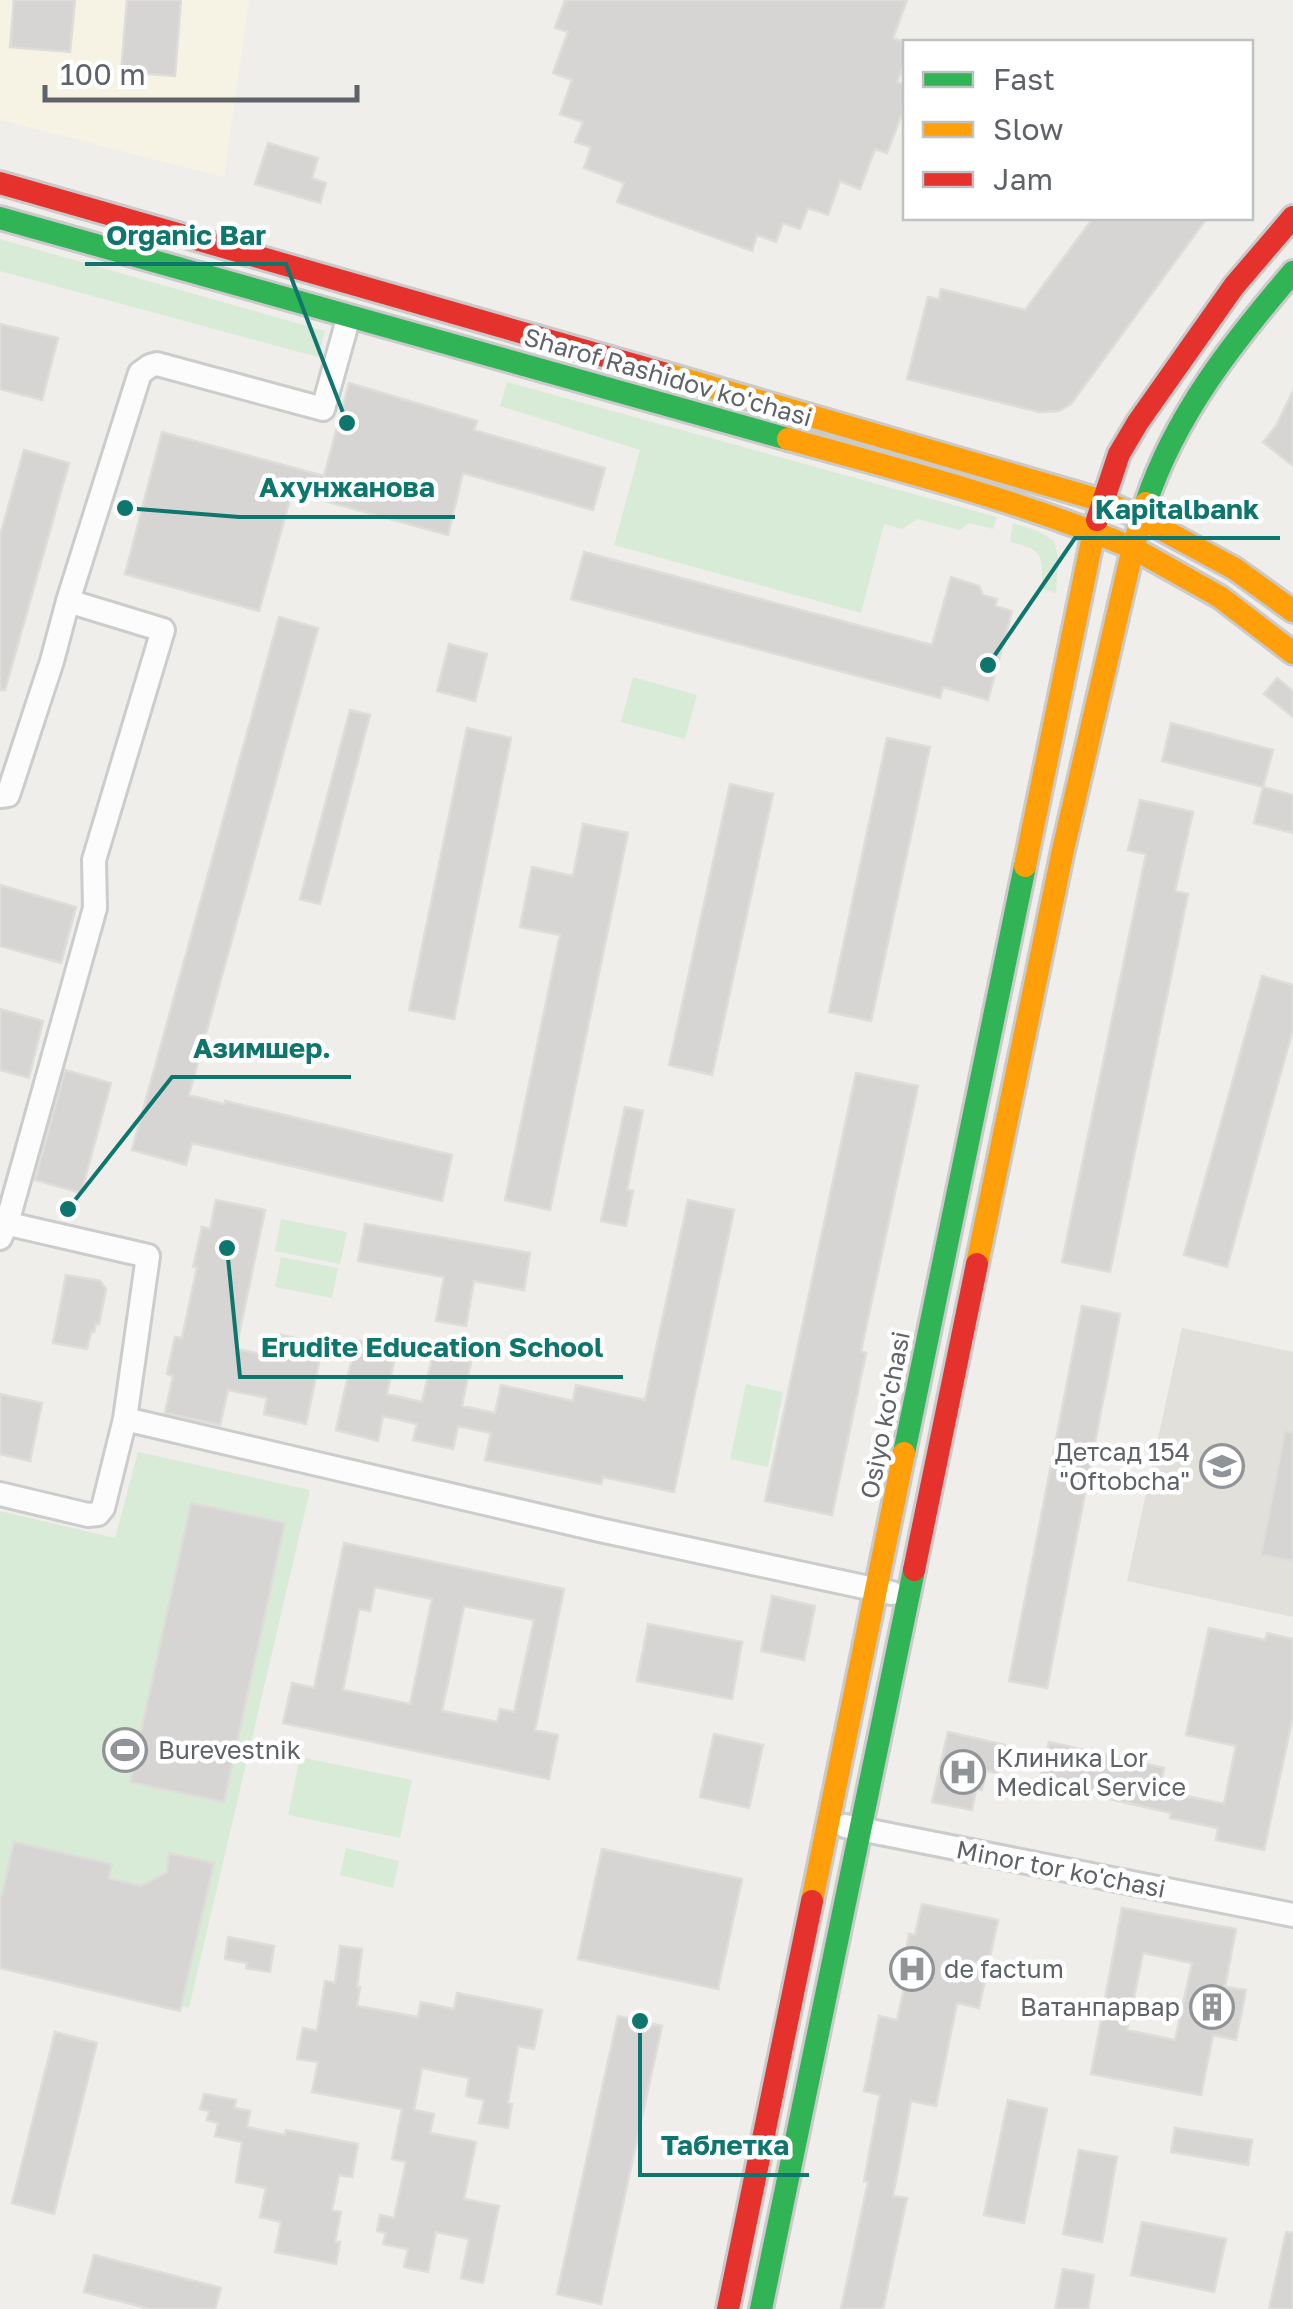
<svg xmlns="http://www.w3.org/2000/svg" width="1293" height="2309" viewBox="0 0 1293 2309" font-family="'Golos Text',sans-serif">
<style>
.commercial{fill:#f7f3e4}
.education{fill:#e2e0da}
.green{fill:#d8ebd6}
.building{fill:#d6d5d3;stroke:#deddd9;stroke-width:2.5;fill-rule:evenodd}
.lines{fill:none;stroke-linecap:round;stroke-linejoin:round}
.street-casing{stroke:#cbcccc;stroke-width:28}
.fast-casing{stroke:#cacacb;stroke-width:28}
.slow-casing{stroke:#cacacb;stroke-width:28}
.jam-casing{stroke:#cacacb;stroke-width:28}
.street{stroke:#fdfcfc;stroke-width:22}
.fast{stroke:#30b455;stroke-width:22}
.slow{stroke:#ff9f0a;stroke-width:22}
.jam{stroke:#e5322d;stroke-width:22}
.labels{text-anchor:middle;stroke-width:9;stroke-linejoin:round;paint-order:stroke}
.street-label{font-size:25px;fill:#5f6368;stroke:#fff}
.poi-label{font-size:25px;fill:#5f6368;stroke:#fff;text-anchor:start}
.leader{fill:none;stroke:#0f766e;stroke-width:4}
.callout-dot{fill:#0f766e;stroke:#fff;stroke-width:4}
.callout-label{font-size:28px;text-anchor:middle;font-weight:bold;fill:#0f766e;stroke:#fff;stroke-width:9;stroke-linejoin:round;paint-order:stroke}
</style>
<rect width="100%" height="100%" fill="#efeeea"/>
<path class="commercial" d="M0,0h249l-25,177 -224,-57z"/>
<path class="education" d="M1182,1328l111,24v265l-166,-36z"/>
<path class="green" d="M0,239l325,92 -7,26 -318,-86z
M507,382l490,135 -4,12 -24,-6 -9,7 -43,-11 -15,10 -18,-5 -23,89 -247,-68 26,-95 -140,-44z
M1013,523l25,8 16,10 4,15 -2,37 -14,-4c0,-34 3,-39 -32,-47z
M633,677l64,18 -12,44 -64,-17z
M281,1219l66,13 -7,32 -65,-13z
M281,1257l57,11 -6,30 -57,-11z
M746,1384l37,8 -15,75 -38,-8z
M138,1452l172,38 -121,518 -189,-47v-450l115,27z
M300,1757l112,23 -12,58 -112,-23z
M346,1848l53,13 -6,27 -53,-13z"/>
<path class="building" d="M14,0h61l-5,52 -60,-5z
M127,0h54l-6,76 -54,-4z
M565,0h342l-14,38 13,5v16l-9,23 9,3v18l-19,50 -12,-4 -15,40 -20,-8 -12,34 -20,-7 -8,21 -17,-6 -7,19 -19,-7 -5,16 -135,-49 7,-19 -40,-15 7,-21 -16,-5 8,-20 -23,-8 12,-34 -19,-7 15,-41 -13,-4z
M268,143l50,15 -6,20 14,5 -6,20 -65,-19z
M1093,218h114l-136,186 -12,7 -20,1 -132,-33 21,-82 11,2 2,-10 84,21z
M0,324l58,14 -16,62 -42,-11z
M349,383l128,38 -3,9 131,38 -12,42 -130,-37 -15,62 -156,-43 -33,119 -134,-37 37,-142 162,44z
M1293,391v75l-30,-24 13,-16z
M24,450l45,13 -64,227h-5v-154z
M584,552l348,93 19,-68 28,9 4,9 14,4 -2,7 17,5 -24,89 -45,-13 -3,11 -369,-99z
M279,617l39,11 -129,467 35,9 1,-3 227,54 -10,46 -250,-58 -6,22 -54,-15z
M449,644l38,10 -12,47 -38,-10z
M1277,678l16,13v26l-29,-23z
M350,710l20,5 -50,189 -20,-5z
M1171,723l102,27 -10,37 -101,-26z
M467,728l44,10 -57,281 -45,-9z
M887,738l43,9 -59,274 -42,-9z
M730,784l43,10 -61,281 -43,-10z
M1263,787l30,8v38l-39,-10z
M1140,800l53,12 -18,79 13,3 -78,378 -48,-10 84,-408 -18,-4z
M583,824l45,9 -78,377 -45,-10 55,-265 -40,-8 12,-60 41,9z
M0,885l76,22 -15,56 -61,-17z
M1262,976l31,9v44l-66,238 -43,-12z
M0,1009l43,12 -14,57 -29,-8z
M65,1070l46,13 -30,110 -46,-13z
M856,1073l62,13 -57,265 5,2 -34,162 -67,-14z
M625,1107l18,4 -16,79 6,1 -7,35 -25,-5z
M216,1200l49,10 -29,139 40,8 5,-22 42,9 -17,80 -42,-10 3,-16 -39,-8 -8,35 -55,-12 8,-37 -6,-2 8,-37 7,1 15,-71h-4l9,-40 8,2z
M688,1200l46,10 -60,282 -71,-15 -2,7 -116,-24 6,-27 -33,-7 -5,23 -40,-9 4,-16 -34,-8 -5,25 -42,-11 20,-90 41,8 -10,46 35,8 11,-48 38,8 -9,44 33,7 6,-28 72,16 3,-16 69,15z
M365,1224l165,29 -6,37 -50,-9 -8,45 -30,-5 8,-44 -86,-16z
M66,1275l34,6 6,8 -7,35 -3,-1 -2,9 -3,-1 -4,18 -34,-6z
M1082,1306l38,8 -73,374 -38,-7z
M0,1394l42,9 -12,58 -30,-7z
M1285,1431l8,1v129l-32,-6z
M191,1503l94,20 -61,279 -94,-20z
M344,1543l220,46 -29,141 23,5 -9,44 -266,-56 9,-40 22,5zM375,1587l57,12 -22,105 -67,-14 16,-81 11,2zM464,1606l70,14 -20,92 -14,-3 -3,13 -55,-11z
M772,1596l43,10 -11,54 -43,-9z
M648,1624l94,18 -10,57 -95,-18z
M1209,1628l56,12 2,-7 26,6v77l-29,134 -48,-10 2,-12 -48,-10 1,-5 -132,-30 10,-41 115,26 -5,22 65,14 12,-58 -50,-11z
M948,1732l57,13 -7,28 -12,-2 -4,19 -6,-1 -4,21 -40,-8z
M714,1734l49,11 -14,63 -49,-11z
M14,1842l98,22 -3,14 32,8 26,-14 2,-19 45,10 -34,148 -180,-43v-73h2z
M602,1849l140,30 -24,110 -140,-30z
M922,1904l76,16 -19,88 -22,-5 -21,103 -25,-5 -18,95 14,2 -24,111h-42l27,-127 -4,-1 16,-86 -16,-4 15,-75 18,4 13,-59 -6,-1 5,-26 6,1z
M1122,1908l114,21 -11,58 21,3 -10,50 -23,-5 -12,60 -110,-21zM1143,1953l49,10 -17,77 -48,-10z
M228,1937l46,9 -4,26 -24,-4 1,-5 -22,-4z
M340,1946l22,3 -5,38h3l-3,19 61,11 3,-15 33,7 3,-16 85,17 -8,39 -16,-3 -10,57 4,1 -4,24 -29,-5 5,-23 -18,-4 3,-18 -47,-10 -8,42 20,4 -4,19 46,9 -12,57 35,7 -16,77 -22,-5 8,-39 -33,-7 -8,40 -24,-5 4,-18 -25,-5 3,-11 -9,-2 3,-16 14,3 12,-56 -14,-3 10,-50 -90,-17 6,-30 -21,-3 6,-31 14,3 8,-50 10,2z
M618,2016l44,10 -61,278 -44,-10z
M55,2032l42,11 -43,171 -42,-11z
M204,2094l32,6 -2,8 16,3 -3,16 38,8 1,-5 72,14 -6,33 -13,-2 -7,35 9,2 -6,30h5l-4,22 -61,-12 6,-30 -21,-5 6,-29 -30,-6 6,-40 -27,-6 3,-13 -11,-3 2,-9 -9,-2z
M1008,2100l39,9 -23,114 -40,-8z
M1175,2128l77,12 -4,25 -77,-13z
M1079,2150l38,7 -15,85 -39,-8z
M1142,2222l84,17 -12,53 -83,-17z
M1286,2232l7,1v76h-24z
M94,2255l127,33 -6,21h-65l-66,-17z
M1063,2269l31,6 -6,34h-33z"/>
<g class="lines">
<g class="street-casing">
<path id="street" d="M0,796l8,-1 44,-134 16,-60
M0,1222l148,34 -23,163 -22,89 -5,6 -10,1 -88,-21
M0,1238l7,-15 88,-315 -1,-48 69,-230 -95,-29 72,-228 10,-7 7,-2 166,45 26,-93
M125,1419l475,111 292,63
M845,1826l448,89"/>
</g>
<g class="fast-casing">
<path id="fast" d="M0,218l788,221
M1146,503c29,-88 88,-162 147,-231
M904,1453l121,-587
M761,2309l153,-739"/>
</g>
<g class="slow-casing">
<path id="slow" d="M663,373l440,128 38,17
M788,439c117,32 233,62 345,109l13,-45
M1141,518l94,51 58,42
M1025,866l69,-335
M977,1264l86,-414 70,-302 87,49 73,56
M812,1901l92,-448"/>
</g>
<g class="jam-casing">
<path id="jam" d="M0,183l663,190
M1097,520l22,-66 19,-32 96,-136 59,-69
M914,1570l63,-306
M728,2309l84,-408"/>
</g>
<use href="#street" class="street"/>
<use href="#fast" class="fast"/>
<use href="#slow" class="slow"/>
<use href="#jam" class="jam"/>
</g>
<defs>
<g id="school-ring" transform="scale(2.25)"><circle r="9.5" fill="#fff" stroke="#919496" stroke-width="1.5"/><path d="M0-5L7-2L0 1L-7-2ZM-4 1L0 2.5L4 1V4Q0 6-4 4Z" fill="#919496"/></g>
<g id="stadium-ring" transform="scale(2.25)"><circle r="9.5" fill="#fff" stroke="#919496" stroke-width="1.5"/><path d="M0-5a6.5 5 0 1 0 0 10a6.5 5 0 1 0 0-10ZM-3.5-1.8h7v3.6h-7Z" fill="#919496"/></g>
<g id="hospital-ring" transform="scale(2.25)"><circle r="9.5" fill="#fff" stroke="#919496" stroke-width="1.5"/><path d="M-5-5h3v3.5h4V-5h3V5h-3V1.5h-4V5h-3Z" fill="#919496"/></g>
<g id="building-ring" transform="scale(2.25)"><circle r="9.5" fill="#fff" stroke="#919496" stroke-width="1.5"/><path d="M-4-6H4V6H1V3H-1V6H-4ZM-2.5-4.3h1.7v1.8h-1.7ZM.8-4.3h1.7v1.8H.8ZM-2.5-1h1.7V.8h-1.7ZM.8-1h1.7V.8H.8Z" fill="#919496"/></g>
</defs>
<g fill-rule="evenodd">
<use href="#school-ring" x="1222" y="1466"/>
<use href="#stadium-ring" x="125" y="1750"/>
<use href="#hospital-ring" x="963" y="1772"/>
<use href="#hospital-ring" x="912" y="1969"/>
<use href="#building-ring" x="1212" y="2007"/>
</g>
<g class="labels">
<g class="street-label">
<text transform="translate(668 377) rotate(16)" y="9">Sharof Rashidov ko'chasi</text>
<text transform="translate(885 1415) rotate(-79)" y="9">Osiyo ko'chasi</text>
<text transform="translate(1061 1869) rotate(11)" y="9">Minor tor ko'chasi</text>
</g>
<g class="poi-label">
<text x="1190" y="1461" text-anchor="end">Детсад 154<tspan x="1190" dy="29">"Oftobcha"</tspan></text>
<text x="158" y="1759">Burevestnik</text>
<text x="996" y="1767">Клиника Lor<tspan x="996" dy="29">Medical Service</tspan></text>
<text x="944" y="1978">de factum</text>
<text x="1180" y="2016" text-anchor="end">Ватанпарвар</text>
</g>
</g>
<path class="leader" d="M347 423L286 264H85M125 508L239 517H455M988 665L1075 538H1280M68 1209L172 1077H351M227 1248L240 1377H623M640 2021L640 2175H809"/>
<g class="callout-dot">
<circle cx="347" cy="423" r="10"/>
<circle cx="125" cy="508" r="10"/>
<circle cx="988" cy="665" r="10"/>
<circle cx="68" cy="1209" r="10"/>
<circle cx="227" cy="1248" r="10"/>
<circle cx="640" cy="2021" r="10"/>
</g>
<g class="callout-label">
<text x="186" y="245">Organic Bar</text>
<text x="347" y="497">Ахунжанова</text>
<text x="1177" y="519">Kapitalbank</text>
<text x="262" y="1058">Азимшер.</text>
<text x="432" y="1357">Erudite Education School</text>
<text x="725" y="2155">Таблетка</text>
</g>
<rect x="903" y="40" width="350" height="180" fill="#ffffff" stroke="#bfc1c3" stroke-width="2.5"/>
<rect x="923" y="72" width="50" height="15" fill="#30b455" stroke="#bfc1c3" stroke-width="2.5"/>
<text x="993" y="90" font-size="30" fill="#5f6368">Fast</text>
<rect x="923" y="122" width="50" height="15" fill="#ff9f0a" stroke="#bfc1c3" stroke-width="2.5"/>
<text x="993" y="140" font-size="30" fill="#5f6368">Slow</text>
<rect x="923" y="172" width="50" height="15" fill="#e5322d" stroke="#bfc1c3" stroke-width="2.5"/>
<text x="993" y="190" font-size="30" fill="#5f6368">Jam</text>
<path d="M45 85v15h312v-15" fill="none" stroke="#5f6368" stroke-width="5"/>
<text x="60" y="85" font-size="30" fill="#5f6368" stroke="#ffffff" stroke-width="8" paint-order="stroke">100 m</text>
</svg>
